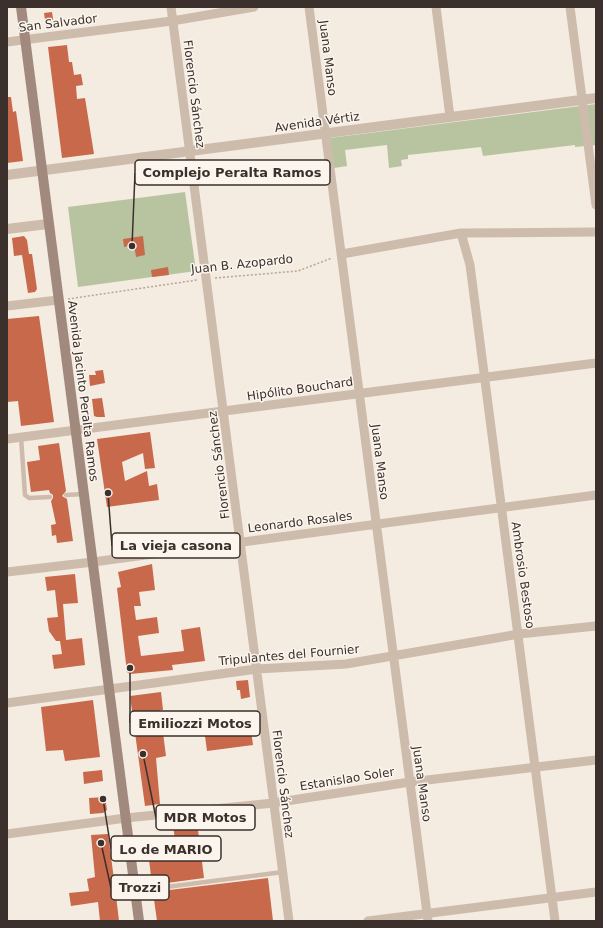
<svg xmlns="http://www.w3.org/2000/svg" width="603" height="928" viewBox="0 0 603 928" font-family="'DejaVu Sans',sans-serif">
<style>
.green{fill:#b8c4a0}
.building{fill:#c8694b}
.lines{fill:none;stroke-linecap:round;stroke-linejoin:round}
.path{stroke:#b9a596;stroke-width:1.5;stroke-dasharray:2 2;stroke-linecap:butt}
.service{stroke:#cdbbac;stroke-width:4.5}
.minor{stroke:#cdbbac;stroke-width:9}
.tertiary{stroke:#cdbbac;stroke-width:10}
.secondary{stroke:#a18a7d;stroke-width:10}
.labels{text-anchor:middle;stroke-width:3;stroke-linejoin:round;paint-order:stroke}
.street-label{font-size:12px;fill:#3b302b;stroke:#fbf5ee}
.leader{fill:none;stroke:#3b302b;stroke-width:1.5}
.callout-dot{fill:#3b302b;stroke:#fbf5ee;stroke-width:1.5}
.callout{fill:#fbf5ee;stroke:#3b302b;stroke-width:1.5}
.callout-label{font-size:13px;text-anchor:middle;font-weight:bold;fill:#3b302b}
</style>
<rect width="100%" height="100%" fill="#f4ebe1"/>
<path class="green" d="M596,104v41l-21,2v-2l-92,11 -2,-9 -73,8v4l-7,1 1,6 -13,2 -2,-23 -42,5 2,16 -13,2 -4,-30z
M185,192l11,79 -118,16 -10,-80z"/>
<path class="building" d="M52,12l2,13 -8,1 -2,-13z
M67,45l2,17h3l2,13 7,-1 2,11 -7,1 1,13 8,-1 9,56 -32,4 -14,-111z
M7,97h4l2,15 3,-1 7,50 -16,2z
M24,236l3,4 2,14h3l5,35 -2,3 -7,1 -6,-38 -8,1 -2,-18z
M143,236l2,19 -9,2 -2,-12 -10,2 -1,-8z
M168,267l1,8 -17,2 -1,-7z
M39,316l15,106 -33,4 -3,-25 -11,1v-83z
M103,370l2,13 -15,3 -1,-11h7l-1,-4z
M102,398l3,19h-8l-3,-1 -2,-17z
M150,432l5,36 -10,1 -2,-16 -21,9 3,19 22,-10 2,15 8,-2 2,16 -52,7 -10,-68z
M59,443l7,48 -4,5 5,3 6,42 -16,2 -1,-8 -4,1 -1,-11 5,-1 -5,-23 2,-3v-3l-3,-2 -1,-3 -18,2 -4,-30 13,-2 -2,-14z
M152,564l3,26 -16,2 2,14h-7l2,14 21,-3 2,16 -21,3 3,20 43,-5 -3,-21 19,-3 5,34 -33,4 1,5 -43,4 -3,-2 -10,-84 4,-1 -3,-15z
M75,574l3,29 -15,1 3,36 16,-2 3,27 -31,4 -2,-14 10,-1 -2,-13h-4l-7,-10 -2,-13 11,-1 -3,-27 -8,1 -2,-14z
M248,680l2,17 -9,2 -1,-9h-3l-1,-9z
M161,692l2,18h-3l6,46 -10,2 4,46 -15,2 -15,-110z
M93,700l7,57 -35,4 -2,-11 -17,1 -5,-44z
M251,730l2,15 -46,6 -2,-15z
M102,770l1,11 -19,3 -1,-12z
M105,797l2,13 -4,3 -13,1 -1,-16z
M197,822l7,56 -52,7 -5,-43 28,-3 -2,-13z
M108,834l7,53 4,34h-19l-2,-19 -27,4 -2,-13 20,-2 -2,-12 8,-2 -4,-42z
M268,878l5,43h-116l-4,-29z"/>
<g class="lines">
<path class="path" d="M215,278l83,-7 34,-13
M68,299l129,-19"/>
<path class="service" d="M21,437l4,58 4,3 21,-1
M66,495l18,-1
M135,891l148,-19"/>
<path class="minor" d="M171,7l118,914
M309,7l119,914
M436,7l14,110
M570,7l26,198
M7,42l165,-21 82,-14
M461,233l9,32 85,656
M342,254l119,-21 135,-1
M7,306l51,-6
M7,439l589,-76
M7,572l86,-10 503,-67
M7,703l250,-34 89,-5 173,-30 77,-8
M7,834l119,-16 147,-15 137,-21 186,-22
M368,921l228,-29"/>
<path class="tertiary" d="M7,175l589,-77
M7,229l41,-5"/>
<path class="secondary" d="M21,7l118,914"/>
</g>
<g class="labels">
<g class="street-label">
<text transform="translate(58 23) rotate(-7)" y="4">San Salvador</text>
<text transform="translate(328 58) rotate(83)" y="4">Juana Manso</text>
<text transform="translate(194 94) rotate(83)" y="4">Florencio Sánchez</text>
<text transform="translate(317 122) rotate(-8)" y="4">Avenida Vértiz</text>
<text transform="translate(242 264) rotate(-6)" y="4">Juan B. Azopardo</text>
<text transform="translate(300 389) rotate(-8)" y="4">Hipólito Bouchard</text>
<text transform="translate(83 391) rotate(83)" y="4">Avenida Jacinto Peralta Ramos</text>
<text transform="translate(380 462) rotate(83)" y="4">Juana Manso</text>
<text transform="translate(219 465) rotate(-97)" y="4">Florencio Sánchez</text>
<text transform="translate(300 522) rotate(-7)" y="4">Leonardo Rosales</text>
<text transform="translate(523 575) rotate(82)" y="4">Ambrosio Bestoso</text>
<text transform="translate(289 655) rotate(-5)" y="4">Tripulantes del Fournier</text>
<text transform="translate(347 779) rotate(-9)" y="4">Estanislao Soler</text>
<text transform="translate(283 784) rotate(83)" y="4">Florencio Sánchez</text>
<text transform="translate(422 784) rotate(82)" y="4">Juana Manso</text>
</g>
</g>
<path class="leader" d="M132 246L135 173M108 493L112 546M130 668L130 723M143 754L156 818M103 799L111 849M101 843L111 888"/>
<g class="callout-dot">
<circle cx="132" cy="246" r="4"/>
<circle cx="108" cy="493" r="4"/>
<circle cx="130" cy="668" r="4"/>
<circle cx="143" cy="754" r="4"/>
<circle cx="103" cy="799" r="4"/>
<circle cx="101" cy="843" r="4"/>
</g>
<g class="callout">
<rect x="135" y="160" width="195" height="25" rx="4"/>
<rect x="112" y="533" width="128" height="25" rx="4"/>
<rect x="130" y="711" width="130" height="25" rx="4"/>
<rect x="156" y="805" width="99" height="25" rx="4"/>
<rect x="111" y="836" width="110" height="25" rx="4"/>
<rect x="111" y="875" width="58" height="25" rx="4"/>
</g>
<g class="callout-label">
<text x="232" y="177">Complejo Peralta Ramos</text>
<text x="176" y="550">La vieja casona</text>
<text x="195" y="728">Emiliozzi Motos</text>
<text x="205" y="822">MDR Motos</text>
<text x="166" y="854">Lo de MARIO</text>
<text x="140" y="892">Trozzi</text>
</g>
<rect width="603" height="928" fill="none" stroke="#3b302b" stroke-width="16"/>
</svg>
